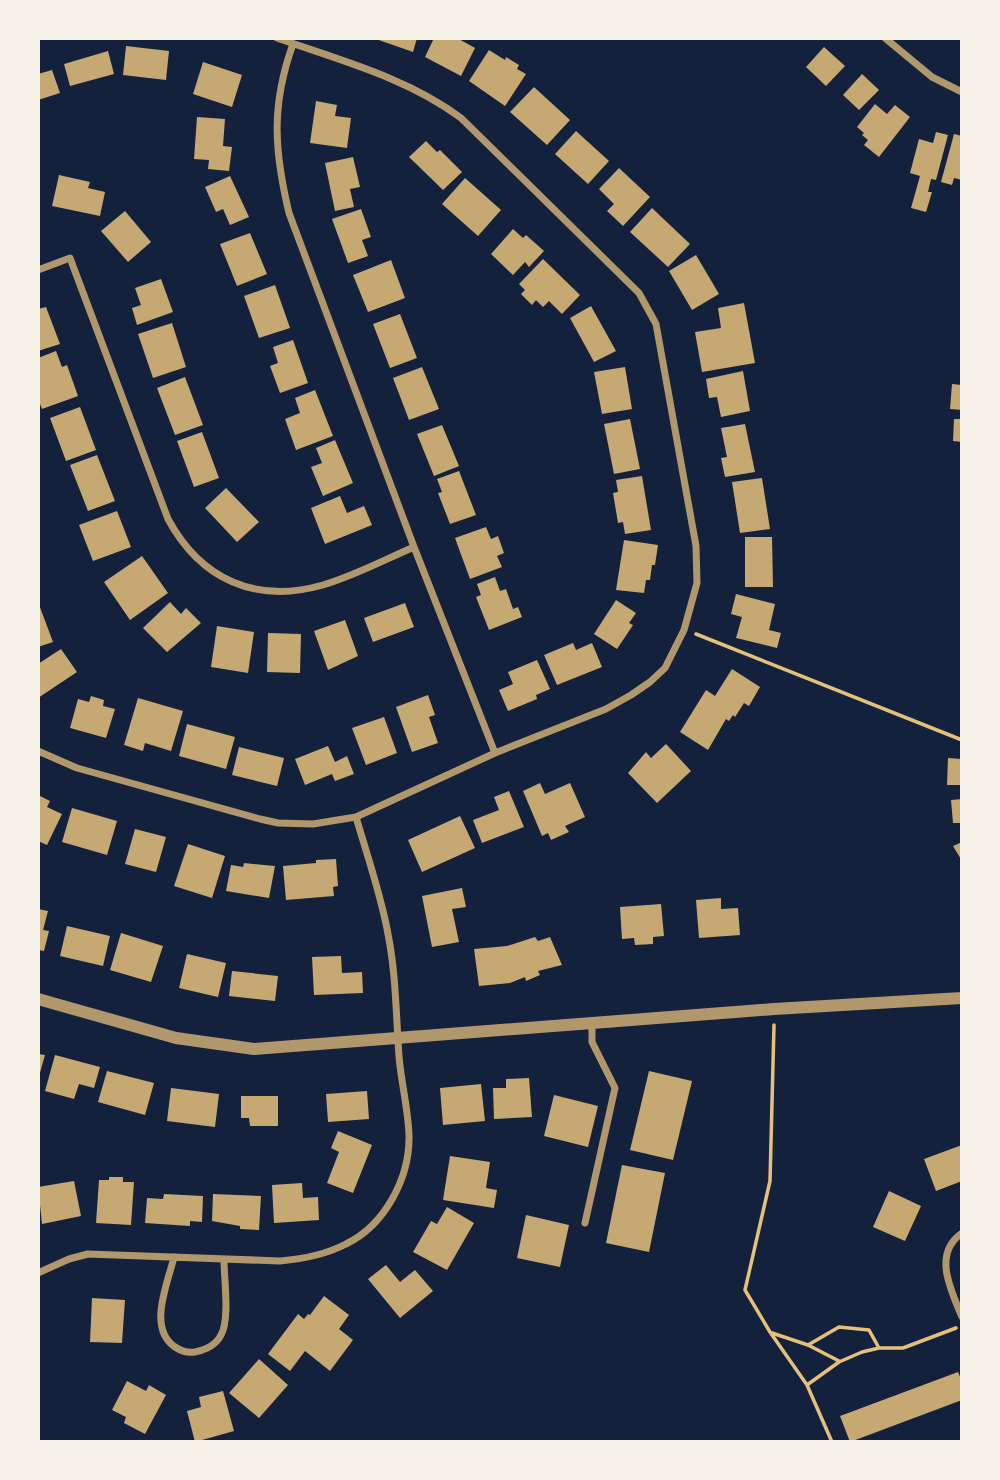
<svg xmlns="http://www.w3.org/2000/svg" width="1000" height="1480" viewBox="0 0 1000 1480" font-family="Montserrat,sans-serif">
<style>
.building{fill:#c6a872}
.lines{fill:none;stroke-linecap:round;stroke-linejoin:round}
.path{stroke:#e5c07b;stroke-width:3.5}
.minor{stroke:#b1986c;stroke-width:7}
.tertiary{stroke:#b1986c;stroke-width:12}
</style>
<rect width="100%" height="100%" fill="#14213d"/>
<path class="building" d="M373,38h44l-4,14z
M434,38h23l18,10 -14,28 -36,-19z
M126,46l43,5 -3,29 -43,-5z
M824,47l21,19 -19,20 -20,-19z
M489,50l16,10 1,-3 13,8 -2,4 9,5 -21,32 -36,-25z
M108,51l6,23 -44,12 -6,-22z
M203,62l39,13 -10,32 -39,-13z
M52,70l8,23 -22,7v-26z
M862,74l17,16 -20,20 -16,-15z
M534,87l36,33 -23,25 -37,-33z
M316,101l21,4 -2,11 16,2 -4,30 -37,-5z
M875,104l12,10 8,-9 15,12 -31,40 -15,-12 4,-5 -6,-5 2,-2 -7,-6z
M197,117l28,2 -2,27 9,1 -3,24 -21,-2 1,-9 -15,-1z
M576,131l33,30 -21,23 -33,-30z
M936,132l12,3 -12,45 -5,-1 -3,13h4l-6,20 -15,-4 9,-32 -10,-3 9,-34 14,4z
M954,134l8,2v44l-8,-2 -2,7 -11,-3z
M426,141l11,11 3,-2 22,22 -19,18 -34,-33z
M353,157l7,30 -10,2 4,18 -19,4 -10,-48z
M619,168l31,29 -27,29 -16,-15 7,-7 -15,-15z
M59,175l31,7 -2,6 17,4 -5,24 -48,-10z
M230,176l19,41 -19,8 -7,-16 -7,3 -11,-25z
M465,178l36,32 -23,26 -36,-32z
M652,208l38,36 -22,23 -38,-35z
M361,209l10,28 -9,3 6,16 -20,7 -16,-44z
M125,211l26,31 -23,20 -27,-31z
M513,229l10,9 3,-3 18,16 -15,16 -4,-5 -12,13 -22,-21z
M250,233l17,41 -30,12 -17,-42z
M696,255l23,39 -27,16 -23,-39z
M543,259l37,36 -18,19 -13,-13 -6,6 -7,-7 -4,5 -11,-11 4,-4 -6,-6z
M391,260l14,38 -37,14 -15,-37z
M161,279l12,33 -36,13 -5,-17 9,-3 -6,-17z
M275,285l15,43 -31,10 -15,-42z
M744,303l11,60 -53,9 -7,-40 26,-4 -3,-20z
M591,306l25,45 -22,11 -24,-44z
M46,307l14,37 -22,7v-42z
M400,314l17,44 -27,10 -17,-44z
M172,323l14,44 -33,11 -15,-44z
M293,340l15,43 -28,10 -10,-27 8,-3 -5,-16z
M56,351l6,16 5,-2 11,31 -36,13 -4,-10v-41z
M422,367l17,42 -30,11 -16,-42z
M625,367l7,42 -30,5 -8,-42z
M743,371l7,40 -29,6 -4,-20 -8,1 -3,-19z
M185,377l18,48 -28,10 -18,-47z
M952,384l10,1v25l-12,-1z
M315,390l18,46 -37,14 -11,-31 15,-6 -5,-15z
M80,407l16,43 -30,11 -16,-43z
M630,419l10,50 -26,5 -10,-50z
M954,419h8v23l-9,-1z
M745,424l10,48 -30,5 -4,-19 6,-1 -6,-29z
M442,425l17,41 -25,10 -17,-42z
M202,432l17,46 -25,9 -17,-46z
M335,440l18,43 -30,13 -12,-29 11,-4 -6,-15z
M97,455l18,46 -27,10 -18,-46z
M459,471l17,44 -26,9 -12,-31 4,-1 -5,-13z
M642,476l9,54 -26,4 -2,-12 -5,1 -5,-30 5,-1 -2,-12z
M762,478l8,51 -30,4 -8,-51z
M226,488l33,34 -22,20 -32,-34z
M340,496l7,17 17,-7 8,19 -47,19 -14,-36z
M117,511l14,36 -38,14 -14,-36z
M486,527l5,12 7,-3 6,17 -7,3 5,11 -32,12 -15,-41z
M745,537h27l1,50h-28z
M624,540l34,5 -3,20h-3l-2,15h-4l-2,13 -28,-3z
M142,556l26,37 -38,27 -26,-38z
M495,577l5,14 6,-2 7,20 5,-2 4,10 -33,13 -13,-33 5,-2 -4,-11z
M736,594l39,10 -6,26 12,3 -4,15 -41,-10 6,-21 -11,-3z
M616,600l20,13 -7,10 4,2 -16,24 -23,-15z
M38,602l15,40 -15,5z
M170,602l11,12 5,-6 15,15 -34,29 -24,-24z
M405,603l9,24 -41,15 -9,-24z
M345,620l13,36 -30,14 -14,-39z
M217,626l37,6 -6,41 -37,-6z
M268,633l33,1 -1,39 -33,-1z
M573,643l3,7 16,-7 10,24 -45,18 -13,-30z
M61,649l16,23 -39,26v-34z
M537,660l13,29 -14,6 1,4 -29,12 -9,-21 14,-6 -5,-12z
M732,669l28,18 -11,19 -5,-3 -9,14 -2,-2 -4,6 -3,-2 -18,31 -28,-18 26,-42 9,6z
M428,695l7,20 -6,2 9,26 -26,9 -16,-45z
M91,696l13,4 -1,6 12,3 -9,29 -36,-10 8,-29 11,3z
M138,698l45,13 -12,40 -26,-8 -2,8 -19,-6z
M384,717l13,36 -31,12 -14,-37z
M187,724l48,13 -9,32 -47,-13z
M666,744l25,27 -34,32 -29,-30 18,-21 5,6z
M328,746l7,16 12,-6 7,18 -19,7 -3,-7 -27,11 -10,-26z
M239,747l45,11 -7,28 -45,-11z
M948,758l14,1v26h-15z
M540,783l5,11 25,-11 15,34 -20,9 4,6 -18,8 -3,-7 -6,3 -19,-45z
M509,791l15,36 -42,16 -9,-23 26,-10 -5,-13z
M38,795l12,6 -3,6 15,7 -15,31 -9,-4z
M962,799v24h-9l-2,-23z
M72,808l45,13 -10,34 -45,-13z
M460,816l15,32 -53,24 -14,-32z
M135,829l31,8 -10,35 -31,-8z
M962,842v19l-9,-15z
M188,844l37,12 -13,42 -38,-12z
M336,859l2,27 -5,1 1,9 -48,4 -3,-34 33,-3v-3z
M244,863l31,3 -6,32 -43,-7 5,-26 12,2z
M462,888l4,19 -14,2 7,33 -27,5 -10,-51z
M721,898v11l17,-1 2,27 -41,3 -3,-38z
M661,904l3,32 -11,1v7l-18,1 -1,-7 -12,1 -2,-32z
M38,909l10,2 -5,19 6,1 -5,20 -6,-1z
M67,926l43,10 -7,30 -43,-10z
M121,933l42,13 -12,36 -41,-12z
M535,937l3,4 12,-4 12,28 -24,6 2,4 -14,6 -1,-4 -15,6 -31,3 -5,-37 33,-3z
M187,954l39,9 -8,34 -39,-9z
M341,956l1,17 20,-1 1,21 -49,2 -2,-38z
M232,971l46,5 -3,25 -46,-5z
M38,1054l7,1 -6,21h-1z
M55,1055l45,12 -6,21 -15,-4 -5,15 -29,-8z
M107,1071l47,12 -9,32 -47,-13z
M649,1071l43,10 -19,79 -43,-10z
M529,1078l3,39 -38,2 -1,-31h13v-9z
M481,1084l4,37 -42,4 -3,-37z
M171,1088l48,6 -4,33 -48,-6z
M367,1091l2,28 -41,3 -2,-28z
M554,1095l44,11 -10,41 -44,-11z
M241,1096h37v30h-28l-1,-8h-8z
M338,1131l34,14 -19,48 -26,-10 12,-31 -8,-4z
M962,1145v36l-26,10 -12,-32z
M450,1156l40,6 -4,26 11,2 -3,18 -51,-8z
M622,1165l43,8 -16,79 -43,-9z
M109,1177h14v5h11l-3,43 -35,-2 3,-43h10z
M74,1181l7,35 -39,8 -4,-37z
M302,1183l1,15 15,-1 1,23 -45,3 -2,-38z
M889,1191l32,15 -16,35 -32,-14z
M164,1194l39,2 -1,26 -12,-1v5l-45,-3 2,-25 16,1z
M213,1194l48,2 -2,34 -19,-1v-3l-28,-5z
M447,1207l27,16 -27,47 -34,-18 18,-31 6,3z
M526,1215l43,10 -9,42 -43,-9z
M386,1265l14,17 15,-12 18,21 -33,27 -32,-39z
M324,1296l25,19 -10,14 14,11 -23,31 -25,-20 -15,20 -22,-17 30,-40 6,5 4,-5 2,1z
M92,1298l33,2 -3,43 -32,-1z
M259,1359l29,26 -29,33 -30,-25z
M958,1372l4,9v19l-112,42 -10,-26z
M127,1381l19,10 3,-6 17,10 -21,39 -21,-11 2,-6 -14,-7z
M223,1391l11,40 -39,11 -8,-31 14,-4 -2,-10z"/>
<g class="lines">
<path class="path" d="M696,634l266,106
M774,1025l-4,156 -25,109 25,42 37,53 25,57
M772,1333l36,12 31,16
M808,1345l31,-18 30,3 10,18
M807,1385l32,-23 23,-10 17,-4h24l53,-20"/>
<path class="minor" d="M885,38l47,39 30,15
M293,44c-22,61 -19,106 -4,169l125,334 81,206
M38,270l32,-12 98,261c33,61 88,85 155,66 31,-9 61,-25 91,-38
M38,751l39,17 183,51 18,4 35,1 43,-7 139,-64 111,-44 25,-14 19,-13 15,-14 19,-38 13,-47 -1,-37 -40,-222 -17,-31 -178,-175c-53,-40 -122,-58 -184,-80
M585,1223l30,-135 -23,-46v-19
M962,1233c-30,21 -11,57 0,84
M174,1257c-6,26 -27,71 1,90 6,4 13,6 20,5 10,-2 21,-7 26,-17 9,-16 3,-56 3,-75
M38,1273l31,-14 19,-5 192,7c23,-2 45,-6 66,-17 39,-19 64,-66 63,-109 -1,-27 -8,-53 -10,-79 -3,-41 -3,-82 -11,-122 -7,-39 -21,-79 -32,-117"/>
<path class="tertiary" d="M38,999l138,39 78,11 520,-40 188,-11"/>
</g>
<rect width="1000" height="1480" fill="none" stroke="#f6f1e7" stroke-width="80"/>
</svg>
